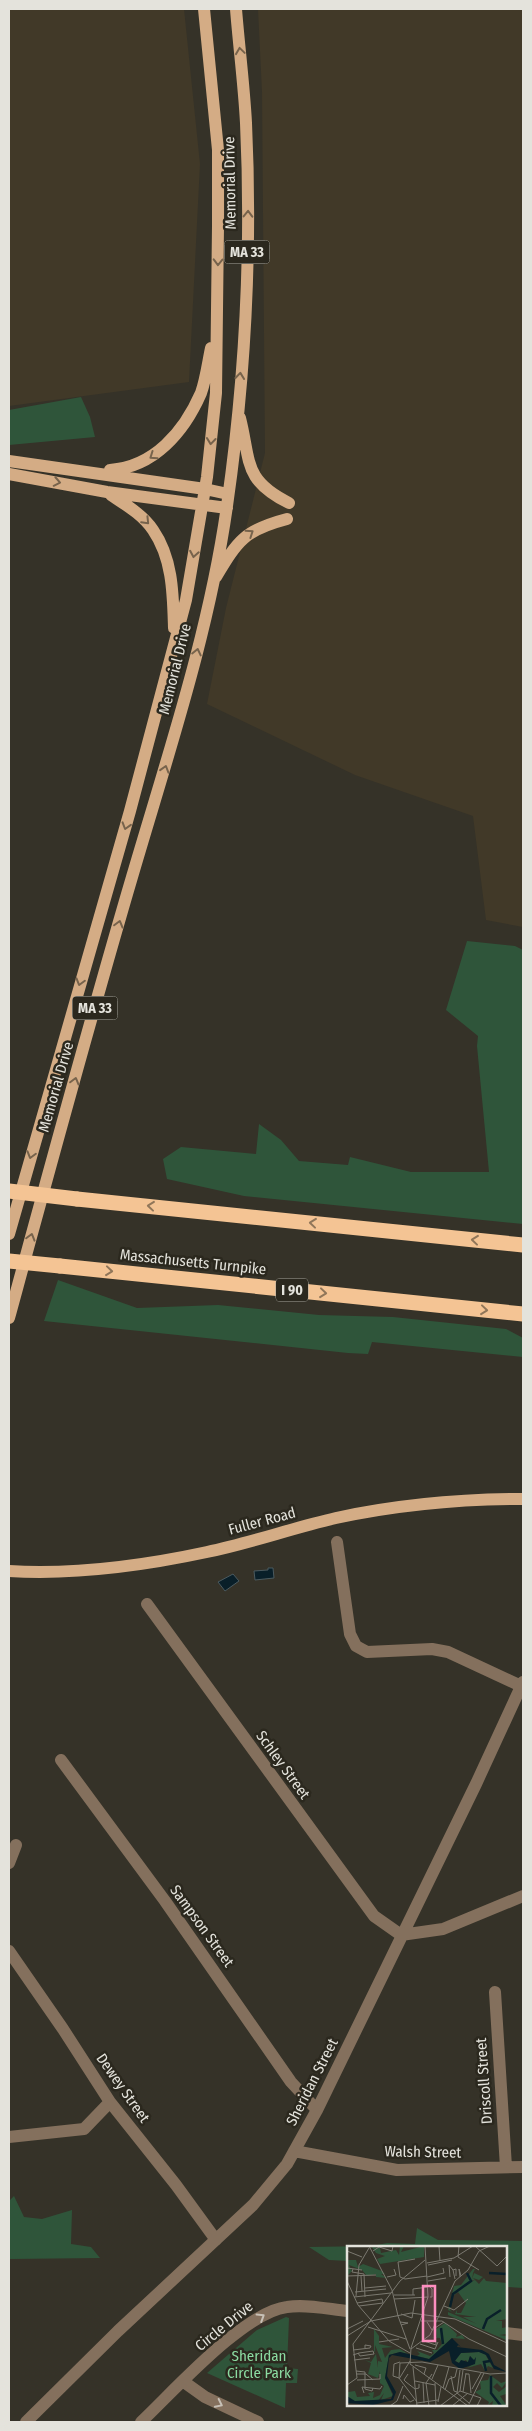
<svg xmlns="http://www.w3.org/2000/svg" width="532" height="2431" viewBox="0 0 532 2431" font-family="'Fira Sans Condensed',sans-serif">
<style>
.commercial{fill:#413928}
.green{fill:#2f553a}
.water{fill:#091f29;stroke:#4b5a5f}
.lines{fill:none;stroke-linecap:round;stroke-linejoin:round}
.minor{stroke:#84705d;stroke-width:12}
.major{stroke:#d4ac85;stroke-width:12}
.highway{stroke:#f4c494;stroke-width:15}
.highway-bridge{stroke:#f4c494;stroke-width:15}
.oneway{stroke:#77634c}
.oneway2{stroke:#907659}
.oneway3{stroke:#c7c0b6}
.labels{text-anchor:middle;stroke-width:5;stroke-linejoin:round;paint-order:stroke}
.shield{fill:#2b281e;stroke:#acaba3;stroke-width:1}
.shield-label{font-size:14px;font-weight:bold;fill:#e4e3dc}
.street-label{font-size:15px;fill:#e4e3dc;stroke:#2b281e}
.park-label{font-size:15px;fill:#8bdba1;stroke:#2b281e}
.inset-river{fill:none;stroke:#091f29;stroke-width:2.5}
.inset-road{fill:none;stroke:#7b7970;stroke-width:1}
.view{fill:#fd8ebf;fill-opacity:0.15;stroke:#fd8ebf;stroke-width:2.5}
.inset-edge{fill:none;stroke:#e4e3dc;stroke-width:2.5}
</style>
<rect width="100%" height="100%" fill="#353228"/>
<path class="commercial" d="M9,9h175l16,155 -11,218 -180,24z
M258,9h265v918l-37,-7 -13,-104 -118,-41 -148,-71 19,-96 39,-155 -3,-361z"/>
<path class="green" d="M81,397l9,20 5,20 -86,8v-35z
M467,941l48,5 8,4v274l-279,-28 -77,-17 -4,-20 18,-12 75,7 3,-30 22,16 18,21 49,4 2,-8 61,15h78l-12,-126 1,-10 -32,-26z
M58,1280l79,28 81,-3 101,10 74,2 113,12 17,9v19l-151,-15 -4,12 -20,-1 -304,-32z
M14,2196l10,21 18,2 30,-9 -1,34 20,3 9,11 -91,1v-58z
M417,2228l21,12 85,1v47l-17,-1v-40h-158v14l-19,-1 -20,-13 63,-1 15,-3 28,1z
M286,2317l3,1 -2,50 11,1 -1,14h-11l-1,25 -78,-35 50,-43z"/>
<path class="water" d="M268,1568h5l1,10 -19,2 -1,-9 14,-1z
M233,1574l6,7 -14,10 -7,-9z"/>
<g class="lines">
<path class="minor" d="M337,1542l13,92 6,12 11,6 65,-3 16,3 73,34
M147,1604l227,312 27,19 42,-6 80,-33
M61,1760l104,141 126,181 26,28
M9,1863l7,-18
M9,1951l54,78 47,73 66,83 40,55
M495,1992l11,175
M9,2137l75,-8 26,-27
M294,2151l103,19 126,-3
M506,2333l17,2
M184,2382l21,15 53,25
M26,2422l92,-91 135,-126 34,-41 30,-54 159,-326 47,-102
M141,2422c33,-31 103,-110 146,-115 20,-3 41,2 61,4"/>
<path class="major" d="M240,418c11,44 3,62 49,85
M9,461l196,28 23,5
M110,470c44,-3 74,-38 91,-77 5,-14 7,-31 10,-45
M9,474l98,18 120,16
M111,495c15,10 32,20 42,35 20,29 20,65 21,98
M216,577c22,-37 29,-47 71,-58
M9,1234l121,-423 56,-211 21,-123 9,-84 2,-167v-76l-14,-141
M9,1318c40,-147 80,-295 123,-441 36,-123 77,-244 95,-371 18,-126 25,-256 19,-383 -2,-38 -7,-76 -10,-114
M9,1571c67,4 133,-5 198,-19 44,-9 85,-24 129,-34 61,-13 124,-19 187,-19"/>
<path class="highway" d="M77,1199l446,46
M60,1266l463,48"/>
<path class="highway-bridge" d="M9,1191l68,8
M9,1261l51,5"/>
</g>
<defs><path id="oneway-chevron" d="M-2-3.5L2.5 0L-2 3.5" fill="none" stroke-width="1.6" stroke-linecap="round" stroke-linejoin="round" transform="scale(1.25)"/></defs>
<g class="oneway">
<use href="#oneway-chevron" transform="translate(240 51) rotate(-98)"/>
<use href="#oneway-chevron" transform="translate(248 214) rotate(-89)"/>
<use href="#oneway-chevron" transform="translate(218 262) rotate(91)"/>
<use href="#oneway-chevron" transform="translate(240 376) rotate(-84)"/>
<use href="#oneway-chevron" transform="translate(211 441) rotate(96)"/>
<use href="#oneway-chevron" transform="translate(153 456) rotate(145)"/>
<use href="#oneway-chevron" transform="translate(57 482) rotate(11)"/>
<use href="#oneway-chevron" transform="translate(146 521) rotate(46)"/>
<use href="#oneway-chevron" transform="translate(250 533) rotate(-34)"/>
<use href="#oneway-chevron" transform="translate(194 554) rotate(100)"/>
<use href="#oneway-chevron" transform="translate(197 652) rotate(-77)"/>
<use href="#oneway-chevron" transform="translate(165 769) rotate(-73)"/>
<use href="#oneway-chevron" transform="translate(126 826) rotate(107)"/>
<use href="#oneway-chevron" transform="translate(119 924) rotate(-75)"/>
<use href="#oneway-chevron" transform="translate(80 982) rotate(106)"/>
<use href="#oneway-chevron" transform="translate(75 1081) rotate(-75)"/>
<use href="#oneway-chevron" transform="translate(31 1155) rotate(106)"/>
<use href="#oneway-chevron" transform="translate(31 1237) rotate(-74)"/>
</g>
<g class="oneway2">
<use href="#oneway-chevron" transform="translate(151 1206) rotate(-174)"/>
<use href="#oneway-chevron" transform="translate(313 1223) rotate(-174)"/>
<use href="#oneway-chevron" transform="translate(475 1240) rotate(-174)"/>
<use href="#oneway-chevron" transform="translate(109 1271) rotate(6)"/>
<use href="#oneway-chevron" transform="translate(323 1293) rotate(6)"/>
<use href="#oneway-chevron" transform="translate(484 1310) rotate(6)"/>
</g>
<g class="oneway3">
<use href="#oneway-chevron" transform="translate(261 2317) rotate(-32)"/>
<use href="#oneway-chevron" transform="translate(219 2404) rotate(26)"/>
</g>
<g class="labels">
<g class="shield">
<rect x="224.5" y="240.5" width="45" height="23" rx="4"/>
<rect x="72.5" y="996.5" width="45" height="23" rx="4"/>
<rect x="276" y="1278.5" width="32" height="23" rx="4"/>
</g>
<g class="shield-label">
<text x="247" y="257">MA 33</text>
<text x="95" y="1013">MA 33</text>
<text x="292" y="1295">I 90</text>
</g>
<g class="street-label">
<text transform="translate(230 183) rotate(-91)" y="5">Memorial Drive</text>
<text transform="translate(175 669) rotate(-76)" y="5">Memorial Drive</text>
<text transform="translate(56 1087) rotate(-74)" y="5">Memorial Drive</text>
<text transform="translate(193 1262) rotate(6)" y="5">Massachusetts Turnpike</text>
<text transform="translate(262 1521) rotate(-15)" y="5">Fuller Road</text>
<text transform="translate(283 1765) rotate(54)" y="5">Schley Street</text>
<text transform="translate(202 1926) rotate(54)" y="5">Sampson Street</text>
<text transform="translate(484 2081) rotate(-94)" y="5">Driscoll Street</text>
<text transform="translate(312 2082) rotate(-63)" y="5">Sheridan Street</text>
<text transform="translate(123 2088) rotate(55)" y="5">Dewey Street</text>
<text transform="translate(423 2152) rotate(1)" y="5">Walsh Street</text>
<text transform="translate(224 2326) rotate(-39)" y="5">Circle Drive</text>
</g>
<g class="park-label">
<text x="259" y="2361">Sheridan<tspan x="259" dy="17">Circle Park</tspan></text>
</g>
</g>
<g transform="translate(347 2246)">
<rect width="160" height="160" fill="#353228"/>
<path d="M53,0h4l-3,6 23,-6v11l-44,7 -3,-5 8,-3 -9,-3 -4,-6 8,1 1,5 15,-3 3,5zM0,14h9l2,7 5,-3 19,7 3,3h-4l6,4 -11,-1v-3l-9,2 -5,-6 -13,-5 3,6 -4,4zM126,23h2l-2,4 -1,8h3l-3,-1 2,-7 9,4 -4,3 -6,-2 6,6 5,-6 2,3 21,2v36l-11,2h6v7l5,-1v7l-8,1 8,1 -1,4 -58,-25v-3l29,12 -14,-7h13l-21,-3 2,-4v3h4l5,-10 -8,-11 -5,4 -3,14 2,2 -4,-2 6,-24 7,-1zM98,77l12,11 -1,3 6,-2 3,4 -13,-1 -23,21 -12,-3 3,-2 -3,-3 13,5 4,-3 -2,-3h5l5,-6 -2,-6 -10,-1h7l-1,-8zM27,83l5,7v8l14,3 -11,1 3,10 6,-8 9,-1 8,5 -8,-2 -11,3 -4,23 8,18 -12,4 3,-7 -7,9 -30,-1 1,-14v5l7,-1 2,6 13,-1 -2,-3 6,-1 -1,6 7,-3 4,-9 -4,-3v-12l-2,7 -10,-4 3,-11 -6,-3 6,2 5,-8 2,14v-7l4,1 -7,-17v8l-1,-3zM132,106l6,2 8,14 -5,-2 -3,5 -4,-7 -14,4 8,-5 -5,-7 -2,7 -2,-3 -7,3 -5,-3 7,-7zM143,129l11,8 6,-2 -5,7 -5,-5 -4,4 6,5 8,-6 -1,8 -6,2 7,10h-15l1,-5 -5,4 1,-3 -14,-10 6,-3 -1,-8 8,-1z" fill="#2f553a"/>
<path d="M105,92l9,9 -3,-2 -1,2 25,3 7,4 5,11 13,7 -13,-3 -8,-14 -7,-3 -18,1 -6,8 4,2 2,-3 7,2 2,-6 4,4 2,-3 -1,7 -15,5 -8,-6 -3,-12 -19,11 -38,-7 -3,3 -2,18 9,16 -3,8 -20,5 -26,-2v-7l8,5 36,-2 2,-5 -8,-16 4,-23 11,-3 29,7z" fill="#091f29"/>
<path class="inset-river" d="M142,27l18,1M103,61l3,-13 18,-13 -4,-8M94,82l2,16M136,83l4,-10 14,-9M139,125l-2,-9 6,-1M144,130v17l10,13"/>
<path class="inset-road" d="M22,0l23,44 6,26 12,33M78,0l3,51 -17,51 -1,16 58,42M92,0l1,15M112,0l-1,11 21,13M128,0l22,20 10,-10M0,5l15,6M26,5l6,-4 13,4 1,-5M68,13l-17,3 2,15 5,2 22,-3M80,17l27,-5 19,-12M81,19l24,-5M0,22l15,2M6,23l-1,3 12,2 1,23M0,30l29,-1M14,30l1,15M40,31l9,-2 -2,-6M80,31l17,-4 -1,-5M103,31l-1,-12 4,5M113,31l-1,-8 2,7M108,33l-2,-9 3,-1v7M0,35l11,24 31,36 21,12M81,35l18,-3M81,39l4,4v8h-2M18,42l21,-2M8,46l31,-3M47,49h21M66,49v-6l15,-2M9,50l3,-31 10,-17M7,51l37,-4M47,53l34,-2M10,57l25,-4 1,4M12,60l24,-3M97,60l10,4 14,-11M54,68l11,4 3,-18M74,75h21l27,18 38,18M53,76l8,1 -7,2M80,76l5,8 12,-8M21,81l38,12M0,83l16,-8M0,90l24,-15 40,-8 44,6 52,24M77,95l12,4v-3M32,96l20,-3M73,98l15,5 3,-7M69,102l16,5M64,103l19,-14 25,-54 13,-11 11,-19 11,-5M6,104l17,-2 1,-2 -6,-1v3M6,109l6,-2 14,-2 1,3 -14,2 -2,-3M7,114l16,-2M68,119l11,3 -2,6M66,121l4,39M113,124l-3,23 12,10M9,125l9,1v17l7,2 1,-3M10,128h9l7,6M61,128l-4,6 2,2 9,7 4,-1v-4M119,128h3l2,19M104,130l3,15 3,1M52,132l-6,-2 1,-12 6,-2M52,133l11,-18M85,133l6,-14M10,134l23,-1v-5M68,135l20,4M76,136l1,21M88,137l1,23M0,139l10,-7 -4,-34 47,-63 25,-21M96,142l6,-21M125,143l9,-16M98,144l4,-11 6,-2 2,-8M113,145l21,7 -4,8M116,146l3,-19M17,147l-2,-6 18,2 2,-3M56,153l1,-4 6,7 4,-2M70,156l-18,-24 1,-15 22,-1 68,12 17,-1M91,156l3,-15M70,157l21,-3M122,158l15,-31M43,160l7,-5 6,-15M82,160l-3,-23 6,-9M93,160l20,-15 3,-21M105,160l16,-13"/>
<path class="view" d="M76,40h12v55h-12z"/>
<rect width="160" height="160" class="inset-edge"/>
</g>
<rect width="532" height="2431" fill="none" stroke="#e4e3dc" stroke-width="20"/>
</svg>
